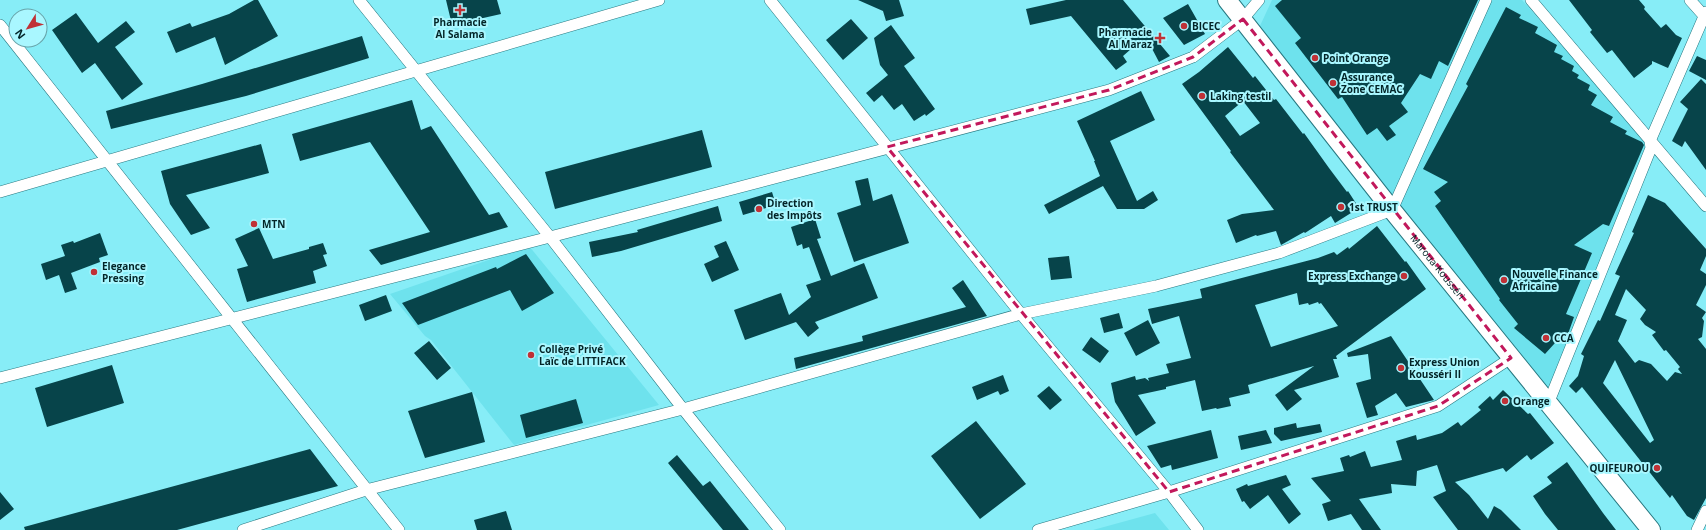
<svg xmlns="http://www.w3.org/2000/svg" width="1706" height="530" viewBox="0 0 1706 530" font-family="'Open Sans',sans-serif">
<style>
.built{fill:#6ee2ed}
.building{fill:#07444a;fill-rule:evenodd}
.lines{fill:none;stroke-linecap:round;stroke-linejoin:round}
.minor-casing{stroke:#277880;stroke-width:12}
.trunk-casing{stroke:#277880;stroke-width:20}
.minor{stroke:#fff;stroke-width:11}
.trunk{stroke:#fff;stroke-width:18}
.marked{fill:none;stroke:#c2185b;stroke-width:3;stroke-dasharray:8 5;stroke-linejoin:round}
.poi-dot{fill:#c03136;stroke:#a9f7ff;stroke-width:1.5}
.labels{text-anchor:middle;stroke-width:4;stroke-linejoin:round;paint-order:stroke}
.poi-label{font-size:10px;font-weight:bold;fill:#032427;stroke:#a9f7ff;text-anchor:start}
.street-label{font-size:10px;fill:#032427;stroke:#a9f7ff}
</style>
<rect width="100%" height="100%" fill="#87edf7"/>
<path class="built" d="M1272,0h250l129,148 -102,249 -290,-369z
M529,246l130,159 -145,40 -83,-105 -6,-4 -35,-42z
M1155,513l14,17h-76z"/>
<path class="building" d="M254,0h4l20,36 -53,29 -10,-28 -39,16 -9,-21 23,-9 2,4 37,-13z
M446,0h51l4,14 -49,11z
M858,0h41l5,16 -18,5 -3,-10z
M1066,0h57l47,56 -11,6 -11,-21 -7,5 -2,-4 -16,14 4,6 -11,8 -45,-54 -41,9 -4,-16z
M1282,0h196l-30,66 -9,-5 -8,18 -11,-5 -19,29 7,9 -19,14 7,9 -9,6 -10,-13 -10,7 -25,-38 -4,2 -43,-56 6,-5 -26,-32z
M1569,0h70l6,7 -1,2 17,19 5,-4 10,11 6,3 -14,30 -16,-7v3l-18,14 -22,-28 -5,3 -17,-21 2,-2z
M1188,4l17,30 -21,11 -21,-27z
M1506,7l15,8 -2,3 19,9 -3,6 22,12 -3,7 9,4 -2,3 13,7 -2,5 7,4 -2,3 13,7 -2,5 9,5 -6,10 22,12 -3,5 17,9 -2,3 17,8 2,3 -35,81 -6,-2 -29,21 18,8 -26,61 8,3 -6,17 -4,-1 -19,21 -31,-26 4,-4 -19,-24 1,-1 -65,-93 6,-5 -7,-9 14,-10 -25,-13 45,-83 -2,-2z
M76,13l22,30 28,-22 9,11 -20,15 28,37 -21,16 -27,-37 -13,10 -30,-43z
M851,19l17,19 -25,22 -17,-20z
M891,25l24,33 -11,8 31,43 -9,7 -1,-2 -11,7 -12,-17 -8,6 -12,-15 -8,7 -8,-9 22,-18 -8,-10 -6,-27z
M362,36l7,22 -123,38 -135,33 -5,-18 96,-27z
M1228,47l25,31 2,-2 19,24 2,-1 27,35 1,-1 25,35 18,24 1,-1 11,17 -24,15 -4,-7 -26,17 -1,-1 -23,13 -5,-14 -19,5 -1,-1 -20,8 -9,-23 15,-6 32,-4 -44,-58 1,-1 -49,-67 17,-12zM1243,101l17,22 -20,13 -15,-20z
M1697,56l9,4v20l-17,-9z
M1701,79l5,5v86l-21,-29 -3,6 -10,-6 16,-32 -8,-7z
M1141,91l14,29 -45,21 27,60 16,-10 5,9 -14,9h-27l-14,-23 -54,28 -5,-9 56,-29 -6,-15h1l-18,-40z
M412,100l9,30 10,-4 58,89 10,-3 9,15 -127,38 -12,-15 61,-18 -60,-90 -70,19 -8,-27z
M702,130l10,37 -157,42 -10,-37z
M261,144l8,29 -83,22 24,33 -19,7 -21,-31 -9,-33z
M868,178l5,23 19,-7 17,49 -55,19 -17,-49 24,-8 -6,-24z
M772,192l4,13 -33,10 -4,-13z
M1648,195l17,8 41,46v7l-6,14 6,4v11l-10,20 10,7 -4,6 2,3 -2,16 -4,2 8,10v149l-12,22 -7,-4 -15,-21 -2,3 -88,-111 -6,6 -7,-7 9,-10 6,-20 -3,-2 17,-34 2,1 20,-45 -5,-2 19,-41 -2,-1zM1626,289l20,21 -6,9 5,6 11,7 -4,3 12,16 2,-1 14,17 -2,2 4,5 -7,-2 -8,9 -16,-17 -12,-4 -4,3 -17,-22 9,-21 -12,-5zM1615,360l39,80 -4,3 -47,-60z
M718,206l4,15 -101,30 -29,6 -3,-15 49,-10 -1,-2z
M815,219l6,19 -4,1 14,37 33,-13 14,35 -63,24 4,6 -11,9 -12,-15 -51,18 -11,-30 47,-17 8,22 22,-18 -5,-12 15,-5 -12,-33 -6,2 -1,-5 -5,2 -6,-19z
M1377,226l28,36 1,-1 20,28 -90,67 1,3h-4l6,18 -45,13 8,9 -15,12 -12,-16 39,-29 -66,19 2,8 -21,5 2,8 -14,3 -1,-1 -14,3 -7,-31 -29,7v2l-28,6 18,28 -20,13 -21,-34 -4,-19 24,-7 1,4 9,-2 4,3 -1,-3 21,-5 -3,-9 25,-6 -12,-42 -27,8 -4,-15 54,-11 -2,-9 118,-31 16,-6 3,3 11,-8 1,2zM1297,293l2,12 9,-2 1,2 9,-3 1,2 2,-1 17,23 -67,21 -16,-42z
M259,228l14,31 36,-10v-2l14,-4 4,11 -4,1 4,11 -14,5 3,12 -69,19 -10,-33 11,-3 -13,-27z
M100,233l8,22 -9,3 1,4 -29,11 6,16 -12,4 -6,-18 -13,5 -5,-16 24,-8 -4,-11 12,-4 1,2z
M726,241l13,29 -27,12 -8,-18 15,-7 -5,-11z
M526,254l28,39 -32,18 -12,-21 -92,35 -16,-22 94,-36 1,2z
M1069,256l3,22 -21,2 -3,-22z
M963,280l24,36 -191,53 -2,-11 69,-17 -1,-5 104,-29 -14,-19z
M386,295l6,16 -27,10 -6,-16z
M1119,313l4,15 -19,5 -4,-15z
M1148,320l12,23 -24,13 -12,-23z
M1391,336l43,64 -28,7 -10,-14 -21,13 3,9 -11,3 -11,-35 15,-4 -3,-25 -20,3 -1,-4z
M1091,337l18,14 -9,12 -18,-13z
M429,341l22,27 -14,12 -23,-27z
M112,365l12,38 -77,24 -12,-39z
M1003,375l6,16 -9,4 -2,-4 -21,9 -5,-13z
M1049,386l13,14 -12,10 -13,-14z
M1503,390l25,24 2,-1 24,30 -23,17 -4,-5 -21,17 -3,-4 -48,14 14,13 19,24 6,-13 7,4 20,20h-63l-25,-33 13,-6 -9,-26 -20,6 -1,15 -25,-2 1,9 -33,6 22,31h-19l-11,-16 -23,7 -6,-17 9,-3 -20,-23 33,-7 -4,-13 9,-3 1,2 15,-6 6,16 31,-7 -6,-19 20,-6 1,5 25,-7 16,-11 3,4 20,-16 -3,-3 12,-11 3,4z
M472,392l13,50 -60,16 -17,-47z
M576,399l7,24 -57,15 -6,-23z
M976,421l50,63 -46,35 -49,-63z
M1296,423l1,5 23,-4 2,8 -41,9 -7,-7v-6z
M1211,430l7,28 -46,12 -1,-5 -10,3 -14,-22z
M1266,430l6,13 -31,7 -3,-14z
M310,449l28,37 -161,44h-152l-1,-3z
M677,455l26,31 7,-5 39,49h-26l-55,-67z
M1567,462l36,51 13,17h-58l-13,-16 -12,-18 19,-13 -5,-6z
M1286,475l5,10 -9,4 19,25 -12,10 -21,-29 -18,14 -6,-8 -2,1 -6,-13 11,-5 1,2z
M0,492l14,17 -14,11z
M506,511l6,19h-35l-3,-10z"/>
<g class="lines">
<g class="minor-casing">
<path id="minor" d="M359,0l191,237 133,172 97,121
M770,0l251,314 148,178 29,38
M1531,0l175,206
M1690,0l16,18
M0,25l399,505
M0,192l659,-192
M0,378l550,-141 559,-147 84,-33 50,-38 16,-19
M1548,404l103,-256 -1,-7 56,-129
M243,530l123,-40 317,-81 338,-95 135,-28 123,-33 113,-43 94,-210
M1038,530l131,-38 269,-86 73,-48
M1697,530l9,-19"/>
</g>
<g class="trunk-casing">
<g id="trunk">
<path id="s1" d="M1227,0l165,210 259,320"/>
</g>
</g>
<use href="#minor" class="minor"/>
<use href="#trunk" class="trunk"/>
</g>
<path class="marked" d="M1243,19l268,339 -73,48 -269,86 -282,-345 222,-57 84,-33z"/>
<g class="poi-dot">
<path d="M458 4h4v4h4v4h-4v4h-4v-4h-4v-4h4z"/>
<circle cx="1184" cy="26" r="4"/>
<path d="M1158 32h4v4h4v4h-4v4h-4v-4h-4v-4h4z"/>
<circle cx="1315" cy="58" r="4"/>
<circle cx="1333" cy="83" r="4"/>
<circle cx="1202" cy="96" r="4"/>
<circle cx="1341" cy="207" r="4"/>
<circle cx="759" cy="209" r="4"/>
<circle cx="254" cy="224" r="4"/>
<circle cx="94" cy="272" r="4"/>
<circle cx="1404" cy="276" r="4"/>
<circle cx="1504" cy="280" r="4"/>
<circle cx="1546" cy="338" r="4"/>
<circle cx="531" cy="355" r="4"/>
<circle cx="1401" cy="368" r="4"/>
<circle cx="1505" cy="401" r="4"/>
<circle cx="1657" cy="468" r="4"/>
</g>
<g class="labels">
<g class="poi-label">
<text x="460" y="26" text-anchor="middle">Pharmacie<tspan x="460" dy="12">Al Salama</tspan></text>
<text x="1192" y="30">BICEC</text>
<text x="1152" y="36" text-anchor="end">Pharmacie<tspan x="1152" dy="12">Al Maraz</tspan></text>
<text x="1323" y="62">Point Orange</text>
<text x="1341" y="81">Assurance<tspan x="1341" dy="12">Zone CEMAC</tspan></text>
<text x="1210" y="100">Laking testil</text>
<text x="767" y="207">Direction<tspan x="767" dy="12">des Impôts</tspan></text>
<text x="1349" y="211">1st TRUST</text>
<text x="262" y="228">MTN</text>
<text x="102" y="270">Elegance<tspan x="102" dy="12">Pressing</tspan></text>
<text x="1512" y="278">Nouvelle Finance<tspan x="1512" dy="12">Africaine</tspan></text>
<text x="1396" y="280" text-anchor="end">Express Exchange</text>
<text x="1554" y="342">CCA</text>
<text x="539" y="353">Collège Privé<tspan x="539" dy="12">Laïc de LITTIFACK</tspan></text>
<text x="1409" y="366">Express Union<tspan x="1409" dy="12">Kousséri II</tspan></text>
<text x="1513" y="405">Orange</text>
<text x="1649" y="472" text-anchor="end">QUIFEUROU</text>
</g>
<g class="street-label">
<text dy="4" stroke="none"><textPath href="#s1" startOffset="340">Maroua-Kousséri</textPath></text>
</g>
</g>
<g transform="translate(28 28) rotate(233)"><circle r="19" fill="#a9f7ff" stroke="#67a3a9"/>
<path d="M0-3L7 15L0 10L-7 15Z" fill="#c03136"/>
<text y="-6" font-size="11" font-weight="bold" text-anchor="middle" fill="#032427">N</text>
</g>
</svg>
